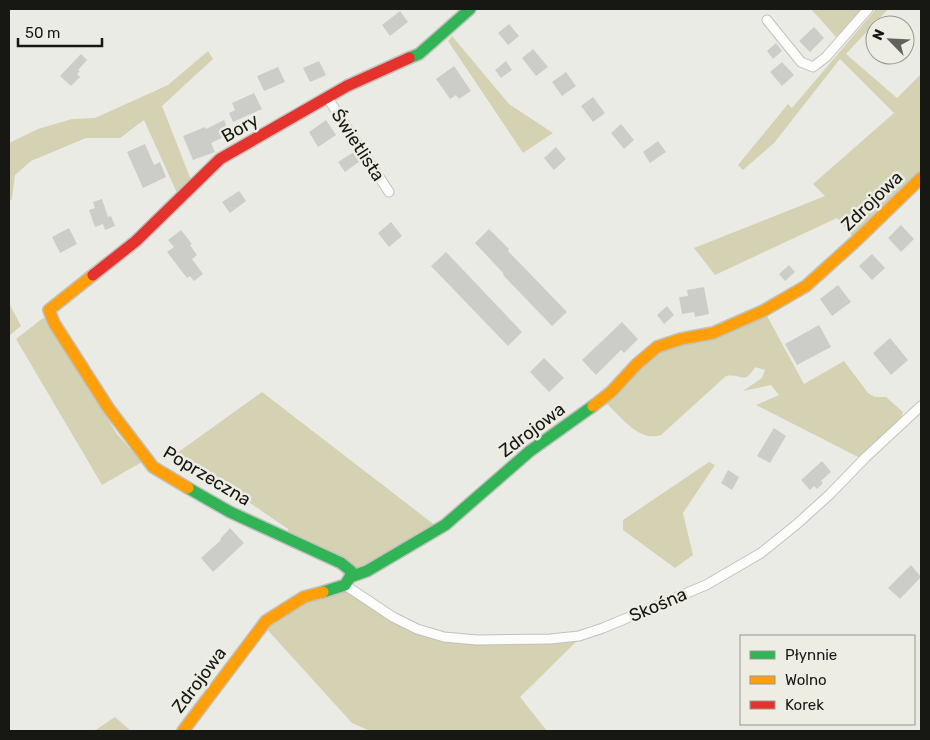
<svg xmlns="http://www.w3.org/2000/svg" width="930" height="740" viewBox="0 0 930 740" font-family="Rubik,sans-serif">
<style>
.green{fill:#d4d2b3}
.building{fill:#ccccc9}
.lines{fill:none;stroke-linecap:round;stroke-linejoin:round}
.street-casing{stroke:#c1c1bd;stroke-width:11}
.fast-casing{stroke:#c1c1bd;stroke-width:14}
.slow-casing{stroke:#c1c1bd;stroke-width:14}
.jam-casing{stroke:#c1c1bd;stroke-width:14}
.street{stroke:#fcfcfb;stroke-width:9}
.fast{stroke:#30b455;stroke-width:11}
.slow{stroke:#ff9f0a;stroke-width:11}
.jam{stroke:#e5322d;stroke-width:11}
.labels{text-anchor:middle;stroke-width:5;stroke-linejoin:round;paint-order:stroke}
.street-label{font-size:18px;fill:#171714;stroke:#edede4}
</style>
<rect width="100%" height="100%" fill="#ebebe6"/>
<path class="green" d="M811,9h48l2,2 -25,26z
M876,9h12l-42,45 51,44 24,-24v103l-67,61 -17,-20 -122,57 -21,-27 131,-52 -12,-12 81,-71 -54,-54 -66,84 -31,27 -5,-5 50,-61 4,4z
M452,36l57,68 44,29 -30,20 -75,-112z
M208,51l5,8 -51,47 29,74 -14,13 -33,-73 -24,18h-34l-55,23 -16,14 -3,24 -3,3v-59l29,-14 34,-10 23,-1 73,-33z
M9,303l12,23 -12,10z
M767,316l37,68 40,-23 24,32 7,4h11l17,15 -3,9 -40,37 -104,-53 23,-10 -8,-10 -28,6 19,-13 3,-8 -10,-3c-11,19 -13,6 -29,9l-65,59c-21,7 -37,-15 -51,-28l-3,-4 1,-4 49,-49 55,-13z
M43,318l3,1 71,115 25,28 -40,23 -86,-146z
M262,392l174,134 -78,43 -71,-33 1,-7 -111,-76z
M709,462l6,3 -32,48 10,42 -18,13 -52,-38v-10z
M346,591l58,35 22,10 153,3 -59,58 27,34h-177l-18,-8 -88,-97 40,-25z
M115,717l16,14h-37z"/>
<path class="building" d="M400,11l8,11 -18,14 -8,-11z
M509,24l10,12 -11,9 -10,-12z
M814,27l10,11 -14,14 -11,-11z
M776,43l6,8 -9,8 -6,-8z
M533,49l15,18 -12,9 -14,-18z
M81,54l6,6 -9,10 2,1 -3,3 3,3 -9,9 -11,-10z
M319,61l7,14 -16,7 -7,-14z
M506,61l6,9 -11,8 -6,-8z
M782,62l12,13 -12,11 -12,-14z
M454,66l17,25 -12,8 -3,-4 -6,4 -14,-20z
M278,67l7,15 -21,9 -7,-15z
M566,72l10,14 -14,10 -10,-14z
M254,93l8,16 -29,13 -4,-9 6,-3 -3,-7z
M593,97l12,16 -12,9 -12,-16z
M224,120l6,14 -19,9 4,9 -22,8 -10,-24 22,-9 1,2z
M326,120l10,15 -18,12 -9,-15z
M621,124l13,16 -10,9 -13,-16z
M658,141l8,11 -16,11 -7,-11z
M145,144l9,21 6,-3 6,15 -23,11 -16,-36z
M556,147l10,12 -12,11 -10,-12z
M354,152l6,9 -15,11 -7,-10z
M239,191l7,10 -16,12 -8,-11z
M102,199l6,18 3,-1 4,10 -10,4 -2,-6 -8,3 -6,-17 6,-2 -2,-6z
M391,222l11,14 -13,11 -11,-14z
M901,225l13,14 -13,13 -13,-14z
M69,228l8,16 -17,9 -8,-16z
M489,229l20,20 -1,2 59,61 -15,14 -49,-51 1,-1 -29,-31z
M181,230l11,14 -2,1 7,10 -5,4 11,15 -9,7 -4,-5 -3,2 -20,-26 7,-5 -6,-7z
M446,252l76,80 -14,14 -77,-80z
M872,254l13,14 -13,12 -13,-14z
M789,265l6,7 -10,9 -6,-7z
M838,285l13,17 -19,14 -12,-17z
M704,287l5,27 -14,3 -1,-5 -12,2 -3,-17 9,-1 -1,-6z
M667,306l7,9 -10,9 -7,-9z
M622,322l16,17 -14,14 -3,-3 -25,25 -14,-15z
M819,325l12,22 -34,18 -12,-21z
M890,338l18,22 -17,15 -18,-22z
M544,358l20,20 -15,14 -19,-20z
M774,428l12,8 -16,27 -13,-7z
M822,461l9,11 -10,9 2,2 -6,6 -3,-3 -4,4 -9,-10z
M728,470l11,7 -7,13 -11,-7z
M230,528l14,15 -31,29 -12,-14 20,-18 -1,-1z
M911,565l10,12 -21,22 -12,-11z"/>
<g class="lines">
<g class="street-casing">
<path id="street" d="M767,20l34,42 12,5 13,-10 42,-48
M327,97l62,95
M345,585l48,32 24,12 27,8 33,3 73,-1 29,-3 24,-8 103,-43 55,-32 36,-29 32,-29 37,-38 55,-51"/>
</g>
<g class="fast-casing">
<path id="fast" d="M409,58l10,-4 51,-45
M188,488l42,24 111,51 10,8 -1,6
M323,592l22,-7 5,-8 17,-6 78,-46 85,-74 63,-45"/>
</g>
<g class="slow-casing">
<path id="slow" d="M93,275l-44,35 5,13 55,86 44,58 35,21
M593,406l18,-14 26,-28 20,-17 24,-8 32,-6 50,-22 43,-25 51,-46 64,-62
M183,731l83,-110 38,-24 19,-5"/>
</g>
<g class="jam-casing">
<path id="jam" d="M93,275l43,-34 84,-82 127,-73 62,-28"/>
</g>
<use href="#street" class="street"/>
<use href="#fast" class="fast"/>
<use href="#slow" class="slow"/>
<use href="#jam" class="jam"/>
</g>
<g class="labels">
<g class="street-label">
<text transform="translate(240 128) rotate(-30)" y="6">Bory</text>
<text transform="translate(358 145) rotate(57)" y="6">Świetlista</text>
<text transform="translate(872 201) rotate(-44)" y="6">Zdrojowa</text>
<text transform="translate(532 430) rotate(-37)" y="6">Zdrojowa</text>
<text transform="translate(207 476) rotate(31)" y="6">Poprzeczna</text>
<text transform="translate(658 605) rotate(-23)" y="6">Skośna</text>
<text transform="translate(199 680) rotate(-53)" y="6">Zdrojowa</text>
</g>
</g>
<rect width="930" height="740" fill="none" stroke="#171714" stroke-width="20"/>
<rect x="740" y="635" width="175" height="90" fill="#edede4" stroke="#979791"/>
<rect x="750" y="651" width="25" height="8" fill="#30b455" stroke="#979791"/>
<text x="785" y="660" font-size="15" fill="#171714">Płynnie</text>
<rect x="750" y="676" width="25" height="8" fill="#ff9f0a" stroke="#979791"/>
<text x="785" y="685" font-size="15" fill="#171714">Wolno</text>
<rect x="750" y="701" width="25" height="8" fill="#e5322d" stroke="#979791"/>
<text x="785" y="710" font-size="15" fill="#171714">Korek</text>
<g transform="translate(890 40) rotate(294)"><circle r="24" fill="#edede4" stroke="#979791"/>
<path d="M0-4L9 19L0 12L-9 19Z" fill="#61615e"/>
<text y="-8" font-size="14" font-weight="bold" text-anchor="middle" fill="#171714">N</text>
</g>
<path d="M18 38v8h84v-8" fill="none" stroke="#171714" stroke-width="2.5"/>
<text x="25" y="38" font-size="15" fill="#171714" stroke="#edede4" stroke-width="4" paint-order="stroke">50 m</text>
</svg>
